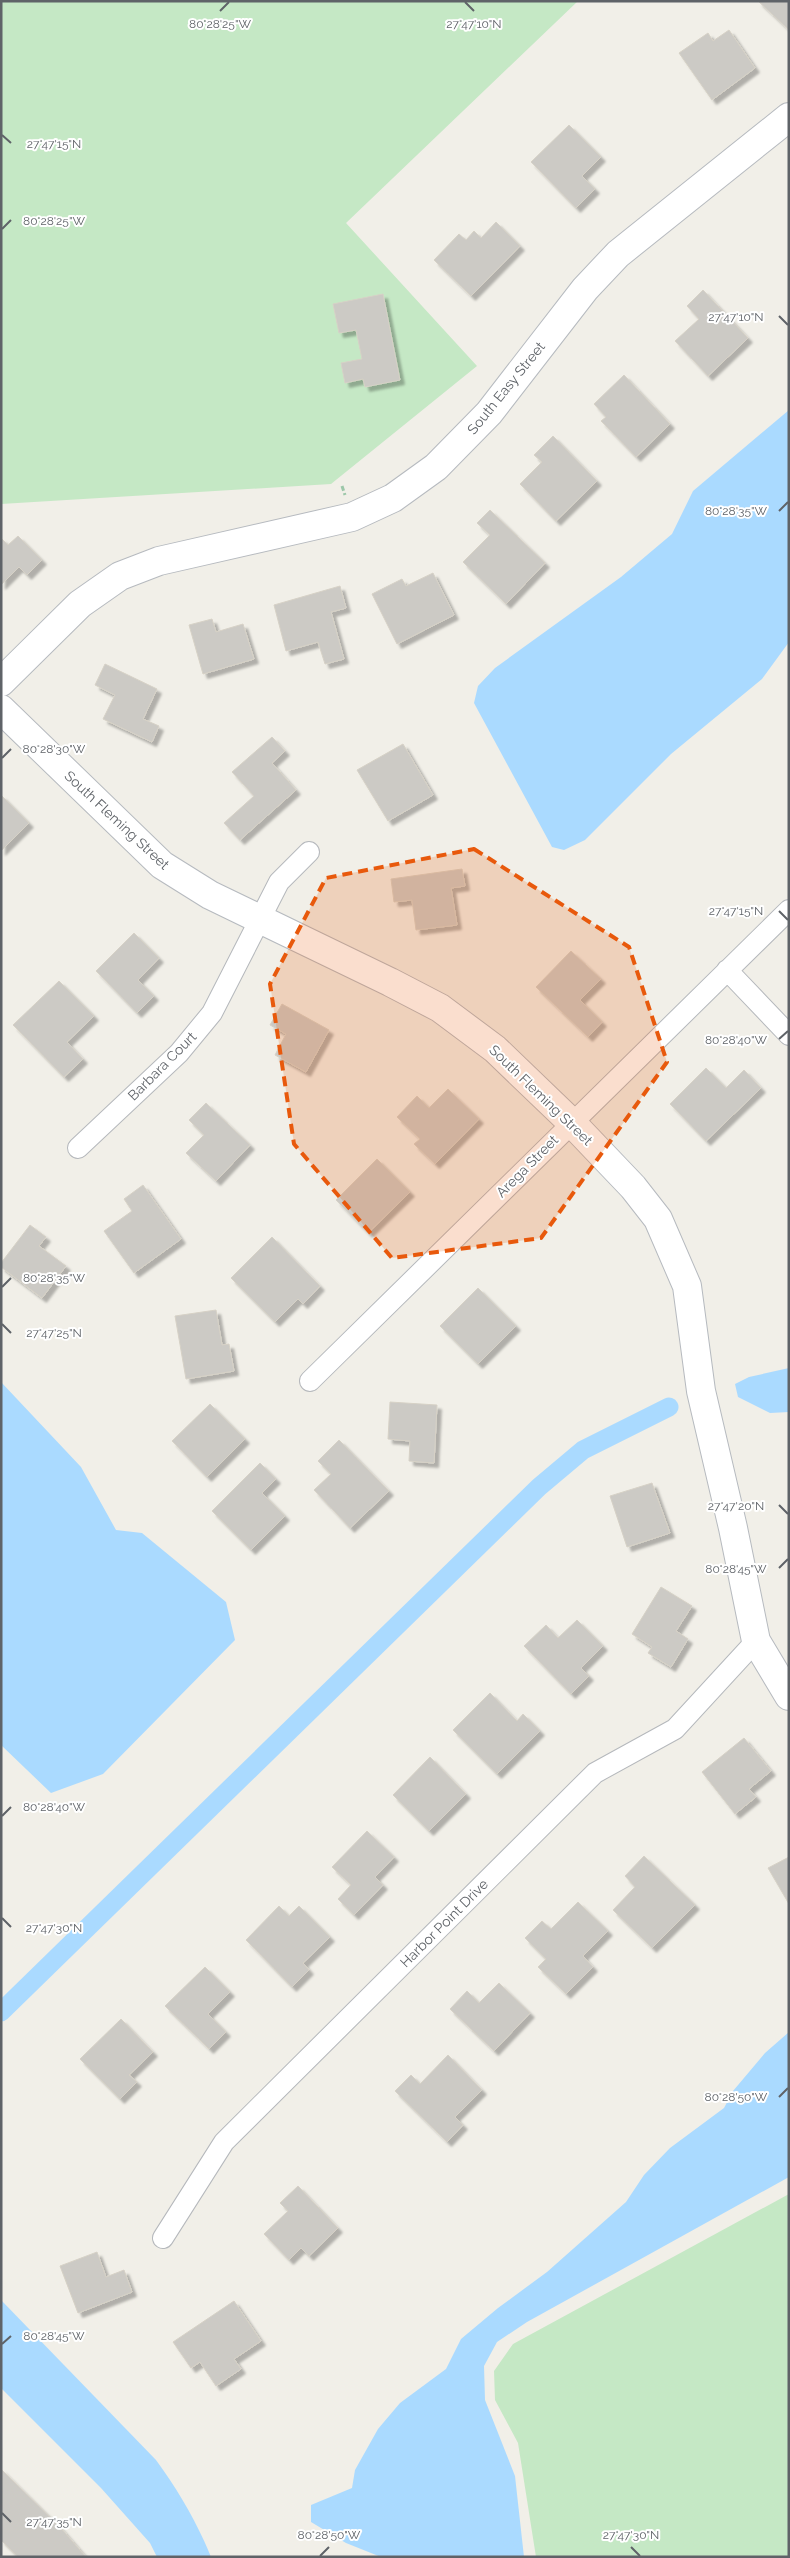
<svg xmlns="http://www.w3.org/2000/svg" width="790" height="2558" viewBox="0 0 790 2558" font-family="Raleway,sans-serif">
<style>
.green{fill:#c5e8c5}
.water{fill:#aadaff}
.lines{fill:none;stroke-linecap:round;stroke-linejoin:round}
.canal{stroke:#aadaff;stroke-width:19}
.building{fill:#cccac5;stroke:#d6d1c6;filter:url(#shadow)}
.street-casing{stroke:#b5b8bc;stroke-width:22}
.secondary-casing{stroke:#b6babf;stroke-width:30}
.path{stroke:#9cc7a9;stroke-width:3;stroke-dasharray:5 2.5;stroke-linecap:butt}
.street{stroke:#fff;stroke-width:20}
.secondary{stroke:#fff;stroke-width:28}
.marked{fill:#e8590c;fill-opacity:0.2;stroke:#e8590c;stroke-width:4;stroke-dasharray:10 6;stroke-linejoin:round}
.ticks{fill:none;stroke:#5f6368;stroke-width:2}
.labels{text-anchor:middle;stroke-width:4;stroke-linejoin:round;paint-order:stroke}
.street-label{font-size:14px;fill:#5f6368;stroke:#fff}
.ticks-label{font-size:12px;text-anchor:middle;fill:#5f6368;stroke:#fff;stroke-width:4;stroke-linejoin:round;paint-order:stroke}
</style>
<defs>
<filter id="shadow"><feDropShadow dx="4.5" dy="4.5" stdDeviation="1" flood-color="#0004"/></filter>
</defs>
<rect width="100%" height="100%" fill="#f1efe8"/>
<path class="green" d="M1,1h577l-232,222 131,143 -146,118 -330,20z
M789,2194v363h-253l-18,-114 -23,-43 -1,-29 19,-27z"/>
<path class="water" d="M789,410v232l-27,37 -91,75 -86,86 -21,10 -12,-3 -78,-144 4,-17 17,-18 126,-91 51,-43 21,-43z
M789,1368v44l-19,1 -32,-16 -3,-13 14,-7z
M1,1382l80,85 35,63 26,3 84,69 9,38 -132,134 -52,19 -50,-48z
M789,2032v145l-262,145 -30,20 -13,24 1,34 30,76 9,81h-143l-35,-14 -35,-21v-17l41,-17 3,-18 23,-41 22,-26 46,-34 15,-30 37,-31 49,-36 79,-70 18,-27 26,-27 54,-40 9,-17 32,-38z
M1,2300l155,160c22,30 41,62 55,97h-54l-7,-14 -49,-55 -100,-100z"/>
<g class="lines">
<path class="canal" d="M1,2012l538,-525 44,-37 86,-43"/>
</g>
<path class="building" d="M758,1h31v29z
M729,30l26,38 -43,32 -33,-47 29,-20 5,8z
M569,125l32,32 -19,19 13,13 -19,19 -45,-46z
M496,222l24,24 -49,50 -37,-36 25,-26 7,6 8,-9 7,7z
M703,290l45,48 -40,38 -33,-35 24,-22 -12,-13z
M383,294l17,86 -35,7 -2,-8 -18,4 -4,-20 21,-4 -6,-29 -17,3 -6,-29z
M624,375l46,49 -34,33 -35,-36 5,-4 -12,-13z
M553,436l44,45 -41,40 -36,-37 22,-22 -8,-7z
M490,510l55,53 -39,41 -43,-42 27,-27 -13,-12z
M18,536l24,24 -15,15 -8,-8 -18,18v-47l7,7z
M433,573l21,42 -57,29 -25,-50 30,-15 4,7z
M340,586l6,22 -15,4 13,47 -19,5 -7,-22 -32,9 -12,-46z
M212,619l4,13 27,-8 11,35 -51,15 -14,-49z
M105,664l52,25 -14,30 16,7 -7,16 -49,-23 12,-24 -20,-10z
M272,737l13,14 -13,12 24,27 -56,50 -16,-17 30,-27 -22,-24z
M403,744l30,51 -45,26 -31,-51z
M1,795l28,28 -28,28z
M462,869l3,17 -14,2 6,37 -41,5 -4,-30 -18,2 -3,-23z
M134,933l25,25 -21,22 16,16 -17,17 -41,-42z
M571,951l30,28 -21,21 22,22 -14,15 -52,-50z
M59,981l35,35 -27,26 16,17 -19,18 -51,-52z
M282,1004l47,26 -23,42 -31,-17 11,-21 -16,-9z
M706,1068l20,20 18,-18 17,18 -55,53 -36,-37z
M448,1089l31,30 -44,45 -21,-20 6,-5 -23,-22 20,-21 12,12z
M206,1103l44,42 -34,36 -30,-28 18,-18 -15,-15z
M377,1159l33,33 -42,41 -32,-33z
M143,1185l38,54 -47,34 -30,-42 28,-20 -8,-12z
M30,1225l16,12 -7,9 27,20 -24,32 -41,-31v-4z
M272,1237l48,49 -17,18 -5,-5 -23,23 -44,-44z
M478,1288l38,38 -38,38 -38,-38z
M216,1310l6,35 7,-1 5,27 -48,8 -11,-63z
M390,1402l47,3 -3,58 -25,-2 1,-20 -22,-2z
M210,1404l35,35 -38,38 -35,-36z
M339,1440l50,51 -39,37 -36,-38 17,-16 -13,-13z
M260,1463l16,16 -14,14 23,23 -34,34 -39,-39z
M652,1483l18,50 -43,14 -17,-51z
M661,1587l31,19 -16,25 12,8 -17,28 -23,-14 4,-6 -20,-13z
M577,1620l26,26 -22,22 8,8 -18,18 -47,-48 22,-21 12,13z
M490,1693l27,28 6,-7 17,17 -43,43 -44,-44z
M744,1738l27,33 -22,18 7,8 -21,17 -33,-42z
M430,1757l36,37 -37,37 -36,-36z
M367,1831l27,26 -19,20 8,8 -29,30 -16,-16 13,-14 -19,-18z
M644,1856l51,49 -43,43 -39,-38 22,-23 -10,-11z
M789,1857v47l-21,-36z
M578,1902l30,29 -25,25 10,11 -27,27 -28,-27 8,-8 -21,-21 17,-17 9,8z
M279,1906l10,10 10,-10 31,31 -27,26 6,7 -17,17 -46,-47z
M205,1967l25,25 -22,22 18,18 -17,17 -44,-43z
M499,1983l31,30 -36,38 -44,-42 17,-18 12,12z
M121,2019l32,33 -24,23 8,7 -17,17 -40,-40z
M448,2055l34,35 -27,27 8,8 -16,17 -52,-51 16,-16 9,9z
M298,2186l40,42 -29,28 -8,-8 -12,12 -25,-26 24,-23 -8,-8z
M97,2252l9,25 18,-7 8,22 -54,21 -18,-47z
M234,2301l27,40 -27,18 7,10 -25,17 -16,-24 -9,6 -18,-26z
M1,2469l59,58 26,30h-68l-17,-17z"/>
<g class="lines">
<g class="street-casing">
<path id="street" d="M727,970l62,65
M78,1148l101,-95 33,-40 67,-131 30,-30
M310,1381l479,-471
M163,2238l61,-96 371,-369 80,-44 81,-88"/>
</g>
<g class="secondary-casing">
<path id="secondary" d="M1,682l79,-78 40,-28 39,-15 193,-44 41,-19 43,-31 53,-54 96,-124 33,-35 171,-137
M1,709l161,156 48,30 180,87 50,26 55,41 76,73 62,65 25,32 29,67 14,105 32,137 23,113 33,55"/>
</g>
<path class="path" d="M342,486l3,9"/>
<use href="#street" class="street"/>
<use href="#secondary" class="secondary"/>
</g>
<path class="marked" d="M474,849l155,98 38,115 -126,176 -149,20 -98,-114 -24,-160 56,-106z"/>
<path class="ticks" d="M465,2l9,9M220,11l9,-9M2,135l9,8M2,229l9,-9M779,316l9,9M779,511l9,-9M2,758l9,-9M779,911l9,9M779,1039l9,-8M2,1287l9,-9M2,1324l9,9M779,1505l9,9M779,1568l9,-9M2,1816l9,-9M2,1918l9,9M779,2097l9,-9M2,2344l9,-8M2,2513l9,9M631,2547l9,9M320,2556l9,-9"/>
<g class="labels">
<g class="street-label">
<text transform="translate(506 388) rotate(-51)" y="5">South Easy Street</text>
<text transform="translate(117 820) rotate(43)" y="5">South Fleming Street</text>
<text transform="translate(162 1066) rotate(-45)" y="5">Barbara Court</text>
<text transform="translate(541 1095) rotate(44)" y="5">South Fleming Street</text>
<text transform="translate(527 1166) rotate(-45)" y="5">Arega Street</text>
<text transform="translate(444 1923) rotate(-45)" y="5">Harbor Point Drive</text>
</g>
</g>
<g class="ticks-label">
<text x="220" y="28">80°28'25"W</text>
<text x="474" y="28">27°47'10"N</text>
<text x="54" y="148">27°47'15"N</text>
<text x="54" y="225">80°28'25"W</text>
<text x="736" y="321">27°47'10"N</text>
<text x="736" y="515">80°28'35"W</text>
<text x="54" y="753">80°28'30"W</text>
<text x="736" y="915">27°47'15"N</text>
<text x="736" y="1044">80°28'40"W</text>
<text x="54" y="1282">80°28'35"W</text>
<text x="54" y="1337">27°47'25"N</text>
<text x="736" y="1510">27°47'20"N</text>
<text x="736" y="1573">80°28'45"W</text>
<text x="54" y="1811">80°28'40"W</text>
<text x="54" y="1932">27°47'30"N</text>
<text x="736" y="2101">80°28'50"W</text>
<text x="54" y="2340">80°28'45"W</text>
<text x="54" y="2526">27°47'35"N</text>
<text x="329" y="2539">80°28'50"W</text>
<text x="631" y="2539">27°47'30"N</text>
</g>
<rect width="790" height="2558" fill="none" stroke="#5f6368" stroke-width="5"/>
</svg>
